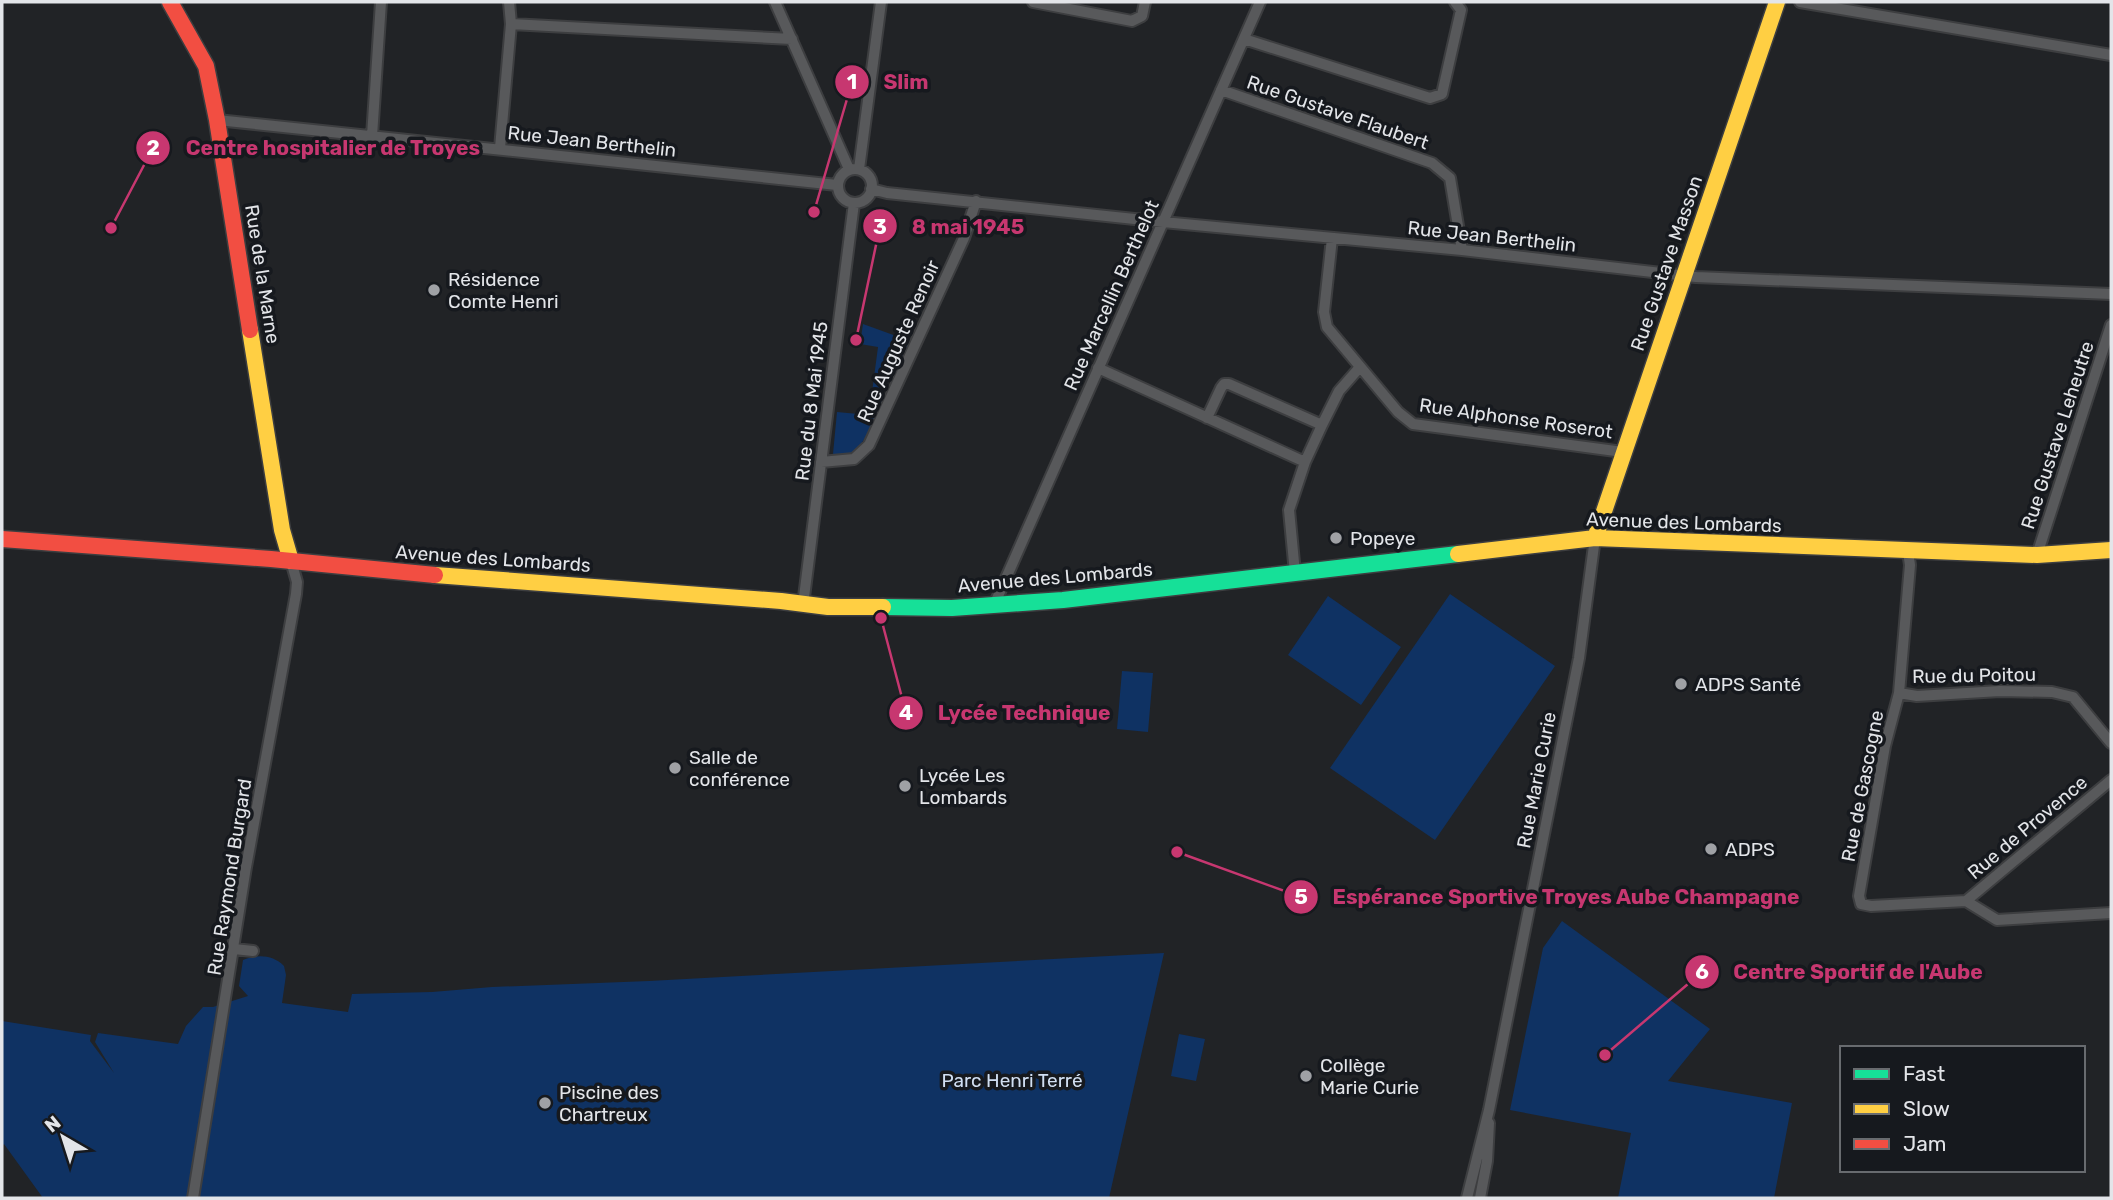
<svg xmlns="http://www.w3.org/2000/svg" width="2113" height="1200" viewBox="0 0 2113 1200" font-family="Rubik,sans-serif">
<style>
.green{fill:#0f3263}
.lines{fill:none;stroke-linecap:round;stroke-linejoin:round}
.street-casing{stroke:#3d3e40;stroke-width:14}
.fast-casing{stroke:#3d3e40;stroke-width:19}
.slow-casing{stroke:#3d3e40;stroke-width:19}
.jam-casing{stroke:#3d3e40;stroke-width:19}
.street{stroke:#58595b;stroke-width:10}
.fast{stroke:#16e098;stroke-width:16}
.slow{stroke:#ffcf43;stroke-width:16}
.jam{stroke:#f24e42;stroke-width:16}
.poi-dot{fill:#9fa1a5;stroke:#16191e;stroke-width:2.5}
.labels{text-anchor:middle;stroke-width:7;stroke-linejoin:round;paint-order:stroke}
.street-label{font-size:19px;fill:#e3e5e9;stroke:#16191e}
.poi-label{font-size:19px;fill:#e3e5e9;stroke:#16191e;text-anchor:start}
.park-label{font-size:19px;fill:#d1dff2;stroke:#16191e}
.leader{fill:none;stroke:#c73770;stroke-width:2.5}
.callout-dot{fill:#c73770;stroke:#16191e;stroke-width:2.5}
.mark-label{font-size:21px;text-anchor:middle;font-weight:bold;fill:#fff}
.callout-label{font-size:21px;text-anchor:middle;font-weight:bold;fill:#c73770;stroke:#16191e;stroke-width:7;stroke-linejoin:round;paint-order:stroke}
</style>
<rect width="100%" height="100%" fill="#212326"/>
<path class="green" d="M863,324l47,17 -8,21 -8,-3 -16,36 8,4 -13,28 -20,28 -20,-1 4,-42 32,3 9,-68 -18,-3z
M1450,594l105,72 -120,174 -105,-72z
M1328,596l73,51 -40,58 -73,-50z
M1122,671l31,2 -5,59 -31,-3z
M1562,921l148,108 -42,52 124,22 -18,95h-156l13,-65 -121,-23 33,-162z
M1164,953l-55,245h-1066l-39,-54 -2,2v-125l89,14 -1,6 24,32 -19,-31 3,-9 80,11 8,-18 17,-19h10l35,-11 -9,-10 4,-26c15,-6 30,-5 41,6l2,9 -4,28 66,9 4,-18 80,-2 60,-5 157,-6z
M1179,1034l26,5 -9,42 -25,-5z"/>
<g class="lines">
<g class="street-casing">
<path id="street" d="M775,2l74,167
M1033,2l99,19 10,-5 3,-14
M1800,2l311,53
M511,24l281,15
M1244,39l186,59 12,-4 19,-84 -6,-8
M1221,90l211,73 18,15 12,72
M217,120l620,65
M372,136l9,-134
M500,148l11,-124 -2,-22
M838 186a17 17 0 1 1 34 0a17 17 0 1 1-34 0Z
M859,169l22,-167
M871,189l16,4 276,29 299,28 234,27 415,17
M1332,238l-8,74 3,15 71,85 15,12 210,28
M1098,368l207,94 17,-37 -93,-41h-5l-3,4 -14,30
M1322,425l17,-34 21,-24
M821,462l33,-3 15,-14 95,-207 12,-37
M1908,552l2,13 -11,128 -14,53 -26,150 2,8 10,2 95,-5 31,19 114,-7
M2037,555l74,-230
M1295,573l-6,-63 16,-48
M995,603l265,-601
M803,605l51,-402
M1899,693l18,3 83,-5 52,1 21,5 38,46
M1966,901l145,-121
M234,949l19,2
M193,1198l53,-331 50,-273 1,-12 -6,-21
M1467,1198l22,-88 90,-452 16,-120
M1480,1198l7,-37 2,-38"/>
</g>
<g class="fast-casing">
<path id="fast" d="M883,607l69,1 111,-8 395,-46"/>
</g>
<g class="slow-casing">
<path id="slow" d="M250,330l32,200 9,31
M1595,538l182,-536
M1458,554l137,-16 442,17 74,-5
M435,575l346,26 47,6h55"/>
</g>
<g class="jam-casing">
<path id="jam" d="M170,2l36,64 11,54 33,210
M2,539l269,20 164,16"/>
</g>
<use href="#street" class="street"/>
<use href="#fast" class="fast"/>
<use href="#slow" class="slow"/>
<use href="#jam" class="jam"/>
</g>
<g class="poi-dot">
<circle cx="434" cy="290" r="7"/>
<circle cx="1336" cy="538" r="7"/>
<circle cx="1681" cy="684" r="7"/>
<circle cx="675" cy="768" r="7"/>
<circle cx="905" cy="786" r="7"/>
<circle cx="1711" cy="849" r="7"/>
<circle cx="1306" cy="1076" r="7"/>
<circle cx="545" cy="1103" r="7"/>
</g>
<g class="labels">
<g class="street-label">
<text transform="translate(1338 112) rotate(19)" y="7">Rue Gustave Flaubert</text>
<text transform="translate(592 141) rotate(6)" y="7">Rue Jean Berthelin</text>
<text transform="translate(1492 236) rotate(6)" y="7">Rue Jean Berthelin</text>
<text transform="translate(1666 263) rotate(-71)" y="7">Rue Gustave Masson</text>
<text transform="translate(263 274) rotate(81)" y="7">Rue de la Marne</text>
<text transform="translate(1111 295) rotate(-66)" y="7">Rue Marcellin Berthelot</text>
<text transform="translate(898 341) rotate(-66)" y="7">Rue Auguste Renoir</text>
<text transform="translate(811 401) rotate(-83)" y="7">Rue du 8 Mai 1945</text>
<text transform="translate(1516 418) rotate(8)" y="7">Rue Alphonse Roserot</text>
<text transform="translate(2057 435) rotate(-72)" y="7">Rue Gustave Leheutre</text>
<text transform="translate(1684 522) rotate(2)" y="7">Avenue des Lombards</text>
<text transform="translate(493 558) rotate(4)" y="7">Avenue des Lombards</text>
<text transform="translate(1055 577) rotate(-5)" y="7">Avenue des Lombards</text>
<text transform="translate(1974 675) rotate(-1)" y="7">Rue du Poitou</text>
<text transform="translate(1536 780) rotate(-79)" y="7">Rue Marie Curie</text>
<text transform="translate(1862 786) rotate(-79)" y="7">Rue de Gascogne</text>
<text transform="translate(2027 827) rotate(-40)" y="7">Rue de Provence</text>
<text transform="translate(229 877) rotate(-81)" y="7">Rue Raymond Burgard</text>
</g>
<g class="poi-label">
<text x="448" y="286">Résidence<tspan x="448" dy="22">Comte Henri</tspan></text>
<text x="1350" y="545">Popeye</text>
<text x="1695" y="691">ADPS Santé</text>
<text x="689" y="764">Salle de<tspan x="689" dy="22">conférence</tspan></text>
<text x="919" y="782">Lycée Les<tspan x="919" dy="22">Lombards</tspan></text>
<text x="1725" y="856">ADPS</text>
<text x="1320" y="1072">Collège<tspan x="1320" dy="22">Marie Curie</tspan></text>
<text x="559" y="1099">Piscine des<tspan x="559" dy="22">Chartreux</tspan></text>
</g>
<g class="park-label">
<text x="1012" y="1087">Parc Henri Terré</text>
</g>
</g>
<path class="leader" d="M814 212L852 82M111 228L153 148M856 340L880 226M881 618L906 713M1177 852L1301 897M1605 1055L1702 972"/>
<g class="callout-dot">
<circle cx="814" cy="212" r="7"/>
<circle cx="111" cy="228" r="7"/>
<circle cx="856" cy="340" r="7"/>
<circle cx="881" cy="618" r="7"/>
<circle cx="1177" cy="852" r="7"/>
<circle cx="1605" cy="1055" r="7"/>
<circle cx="852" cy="82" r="18"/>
<circle cx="153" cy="148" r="18"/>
<circle cx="880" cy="226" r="18"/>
<circle cx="906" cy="713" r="18"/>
<circle cx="1301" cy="897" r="18"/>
<circle cx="1702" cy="972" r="18"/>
</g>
<g class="mark-label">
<text x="852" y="89">1</text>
<text x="153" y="155">2</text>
<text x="880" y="234">3</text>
<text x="906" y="720">4</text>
<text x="1301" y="904">5</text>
<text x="1702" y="979">6</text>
</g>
<g class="callout-label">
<text x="906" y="89">Slim</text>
<text x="333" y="155">Centre hospitalier de Troyes</text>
<text x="968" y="234">8 mai 1945</text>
<text x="1024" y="720">Lycée Technique</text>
<text x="1566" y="904">Espérance Sportive Troyes Aube Champagne</text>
<text x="1858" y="979">Centre Sportif de l'Aube</text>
</g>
<rect width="2113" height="1200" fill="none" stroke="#e3e5e9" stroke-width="7"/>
<rect x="1840" y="1046" width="245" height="126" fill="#16191e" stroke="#686b6f" stroke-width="2"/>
<rect x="1854" y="1069" width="35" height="10" fill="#16e098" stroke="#686b6f" stroke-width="2"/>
<text x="1903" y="1081" font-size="21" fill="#e3e5e9">Fast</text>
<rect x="1854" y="1104" width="35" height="10" fill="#ffcf43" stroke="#686b6f" stroke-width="2"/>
<text x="1903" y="1116" font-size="21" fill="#e3e5e9">Slow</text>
<rect x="1854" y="1139" width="35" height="10" fill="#f24e42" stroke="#686b6f" stroke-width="2"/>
<text x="1903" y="1151" font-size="21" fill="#e3e5e9">Jam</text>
<g transform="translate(63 1137) rotate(321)" stroke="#16191e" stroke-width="5" paint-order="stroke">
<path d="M0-5L12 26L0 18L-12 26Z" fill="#e3e5e9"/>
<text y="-10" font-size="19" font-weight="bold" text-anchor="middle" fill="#e3e5e9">N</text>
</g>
</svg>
